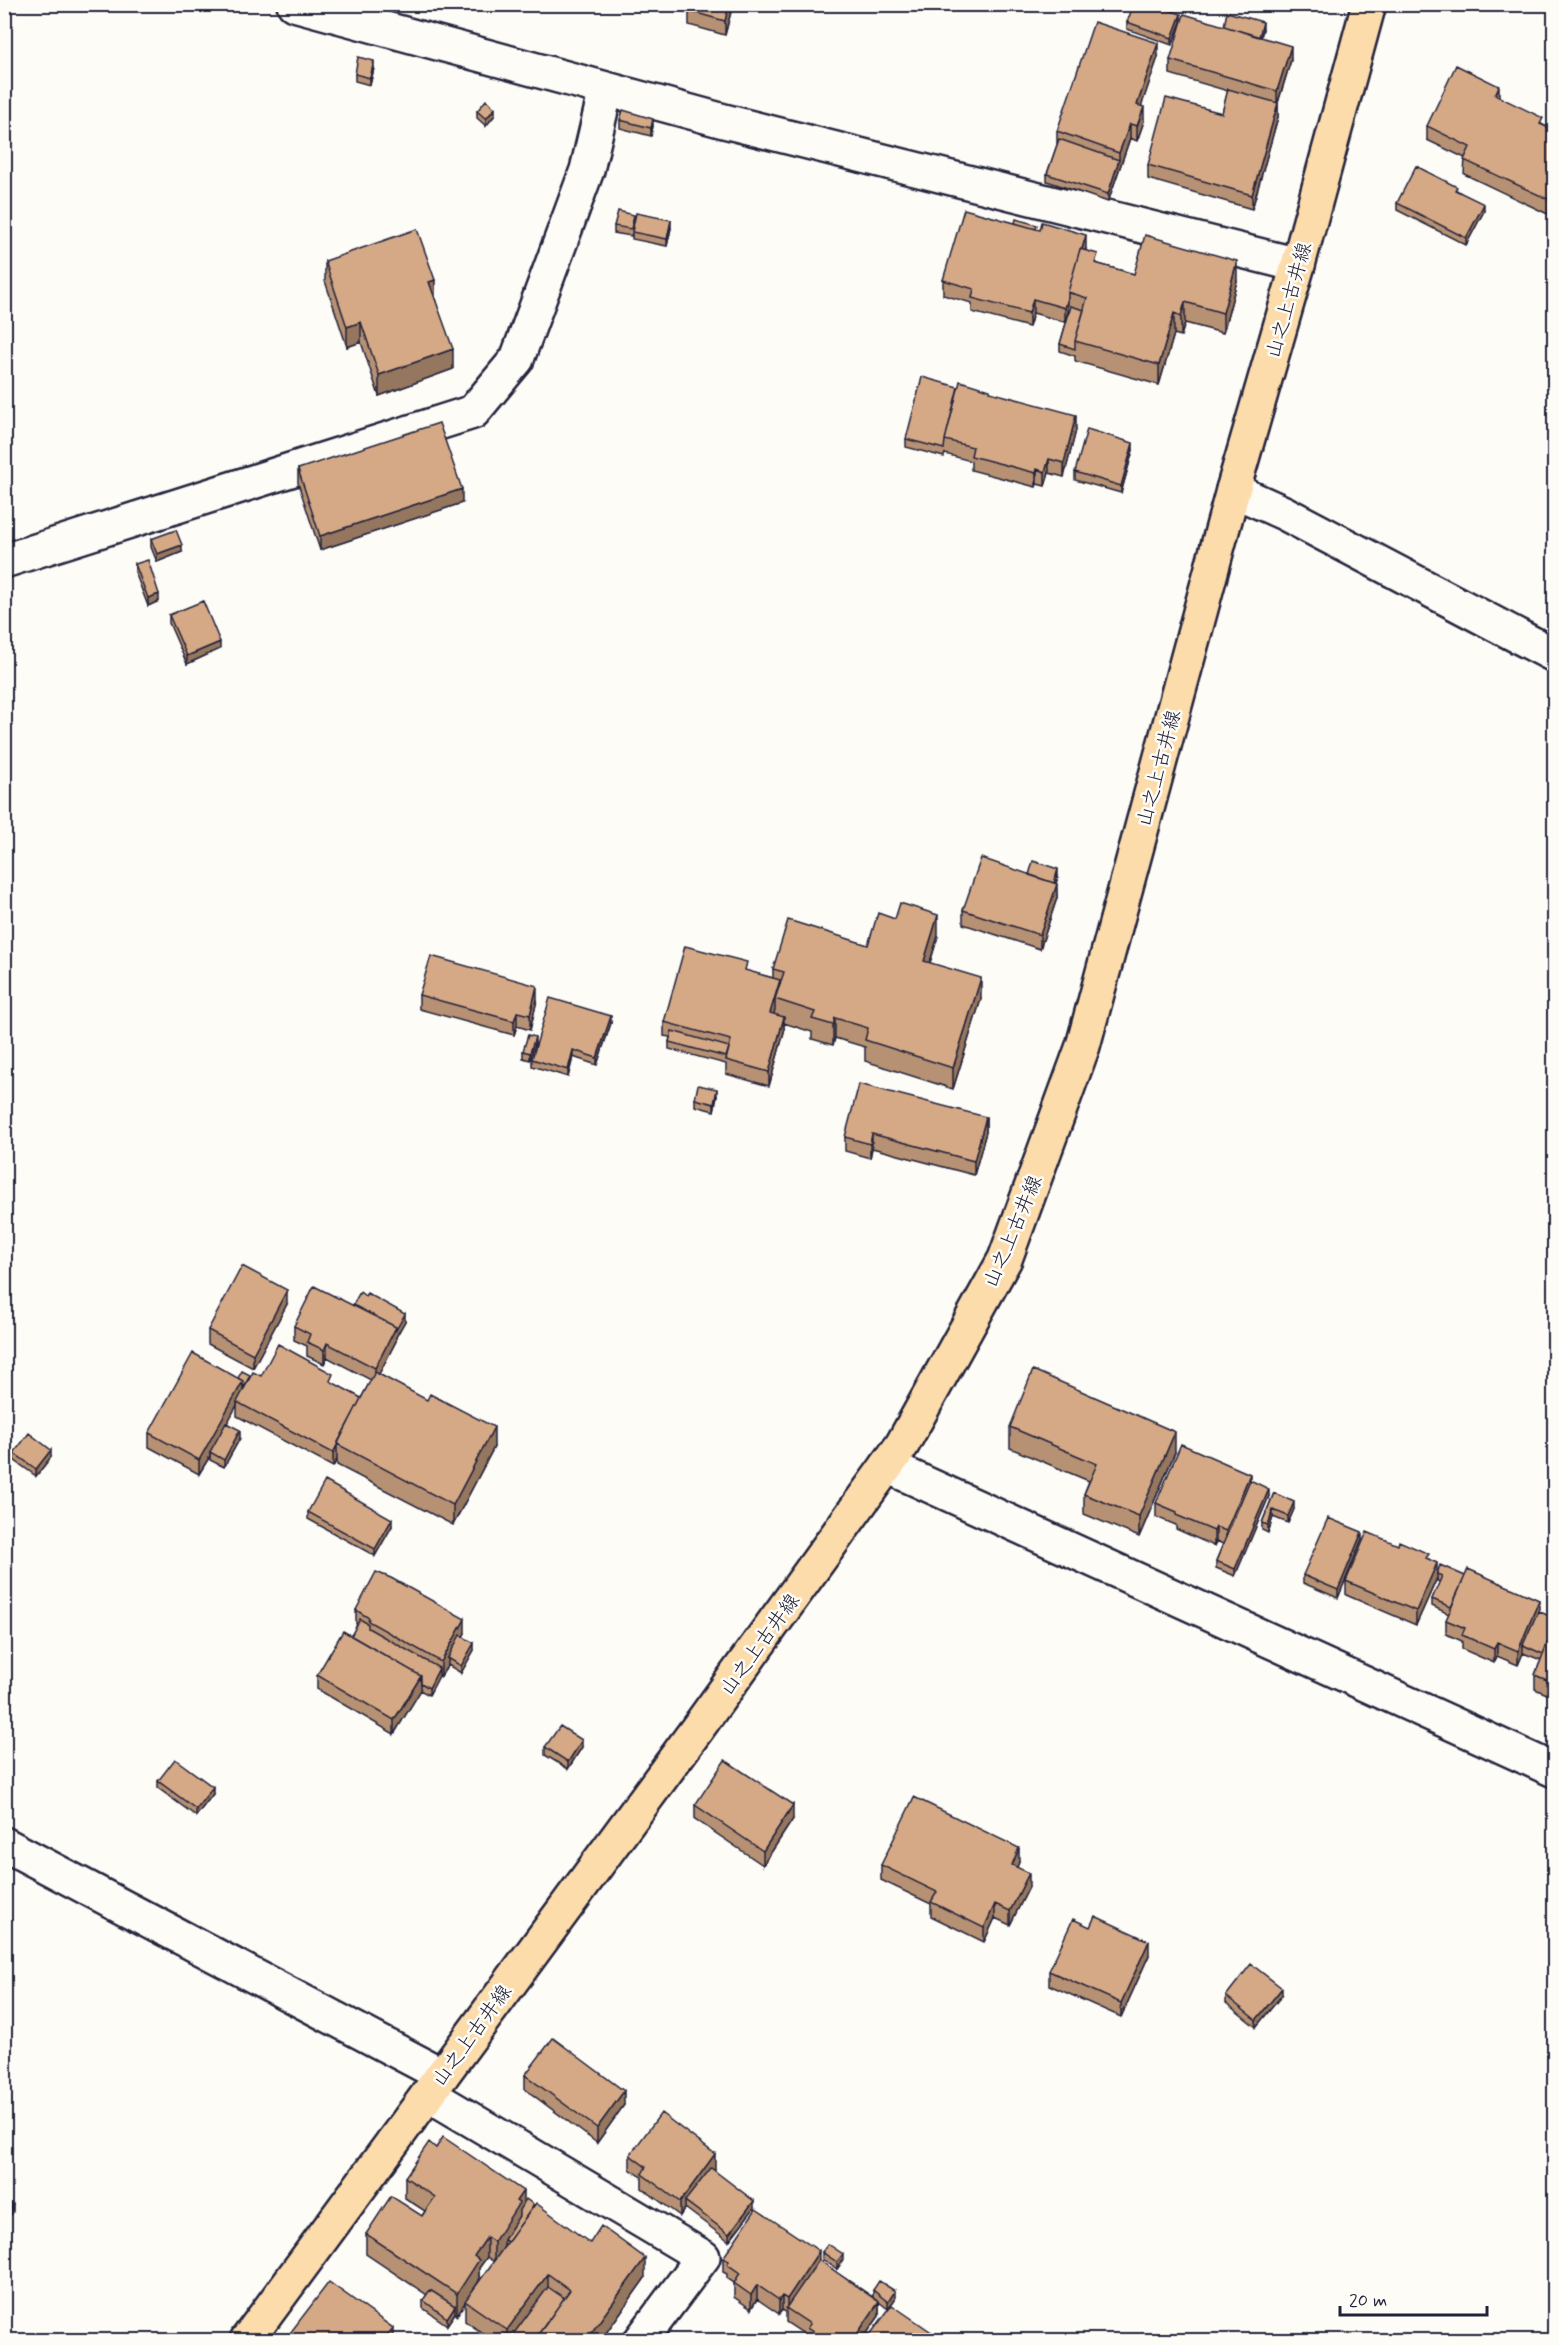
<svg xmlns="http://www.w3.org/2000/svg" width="1559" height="2345" viewBox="0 0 1559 2345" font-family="Mynerve,'Klee One',sans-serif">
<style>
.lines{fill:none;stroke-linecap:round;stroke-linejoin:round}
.minor-casing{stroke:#22223b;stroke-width:38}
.major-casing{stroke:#22223b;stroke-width:38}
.minor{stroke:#fdfcf7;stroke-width:33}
.major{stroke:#fddcac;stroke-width:33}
.wall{fill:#b79173;stroke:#22223b;stroke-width:1.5;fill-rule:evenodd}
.shaded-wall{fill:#95765e;stroke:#22223b;stroke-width:1.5}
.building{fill:#d5a986;stroke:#22223b;stroke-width:1.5}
.labels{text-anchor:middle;stroke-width:5;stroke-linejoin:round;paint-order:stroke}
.street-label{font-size:20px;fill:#22223b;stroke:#fdfcf7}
</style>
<rect width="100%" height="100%" fill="#fdfcf7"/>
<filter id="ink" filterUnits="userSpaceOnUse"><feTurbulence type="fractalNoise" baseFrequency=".0167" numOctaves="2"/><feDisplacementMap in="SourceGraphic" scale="12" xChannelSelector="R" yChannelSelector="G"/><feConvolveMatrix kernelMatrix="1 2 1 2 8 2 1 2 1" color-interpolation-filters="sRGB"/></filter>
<g filter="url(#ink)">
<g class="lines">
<g class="minor-casing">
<path id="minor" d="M294,4l430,117 574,144
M1233,490l51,23 270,142
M4,561l469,-149 44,-53 70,-189 19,-81
M887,1466l667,304
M4,1844l438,231
M428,2094l275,163 -62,83"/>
</g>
<g class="major-casing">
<path id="major" d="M247,2340l450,-611 205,-284 103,-186 78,-213 150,-556 65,-225 71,-261"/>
</g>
<use href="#minor" class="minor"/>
<use href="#major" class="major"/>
</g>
<path class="wall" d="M658,4h75l-8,31 -36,-10v-12z
M1127,22h54l-9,23 -45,-16z
M1224,26l39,3 -2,8 30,23 -13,43v14l-26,92 -104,-30v-14l74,-52 6,-22 -58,-17v-14z
M1158,57l-17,49 3,15 -7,20 -7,-3 -22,64 -61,-21v-7l10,-29v-14z
M374,68l-4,17 -15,-4v-7z
M1499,97l44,28 11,5v87l-90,-43 1,-16 -38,-18v-14z
M477,111l18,4 -9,11 -9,-8z
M620,120l33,6 -2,10 -31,-8z
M1457,190l27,21 -18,34 -69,-35v-7z
M614,226l57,2 -4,18 -35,-7v-6l-1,3 -17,-3z
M1037,230l49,19 -1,1 13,14 36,10 103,7 -14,52 -38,-10 -4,13 -7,-2 -15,51 -84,-24v-5l-15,-5v-7l9,-31 -1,-1 -3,10 -32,-9 -4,14 -57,-15v-9l-29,-8v-15z
M325,261l110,37 18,71 -74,27 -18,-54 -14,5 -22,-66z
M958,387l32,5 86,38 -12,47 -15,-4 -4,13 -8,-2 -1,3 -65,-17v-9l-26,-7v-1l-1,4 -38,-10v-8z
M1133,450l-12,43 -46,-13v-8z
M298,469l164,34 -142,47 -22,-67z
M151,539l31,13 -25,10 -6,-15z
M135,564l24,37 -11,5 -13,-34z
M169,615l51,34 -33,15 -18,-41z
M1029,875l29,1 -2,8 1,14 -17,51 -77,-25v-14z
M938,936l-8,27 51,36 -28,90 -88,-28v-14l-30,-9 -2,7 -21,-6v-7l-28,-9v9l-15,54 -43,-12v-10l-57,-15v-7l1,-5 -6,-1v-14l83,-51 26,7v-9l95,-24z
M419,995l118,5 -7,30 -13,-4 -3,9 -95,-26z
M611,1023l-14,42 -24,-8 -5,20 -36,-11v-7z
M535,1044l-5,16 -7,-2v-7z
M717,1096l-3,15 -19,-5v-7z
M986,1117v15l-12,43 -102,-27 -2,10 -25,-7v-14z
M287,1304l-34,64 -45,-24v-14z
M353,1305l52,16 -9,16v4l-17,33 115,73 -41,78 -116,-60v-6l-4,8 -96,-51v-11l-10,18 13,15 -16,29 -14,-7v-4l-11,18 -50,-27v-14l89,-55 23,-2 72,7 28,15 10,-18 -44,-23 -3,7 -17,-8v-10l-13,-6v-14z
M1010,1427l165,25 -36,85 -55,-23v-20l5,-13 -79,-33z
M14,1453l37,4 -15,19 -22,-16z
M1250,1480l19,16 -34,80 -19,-8v-7l7,-17 -7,-3 -2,5 -38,-17v-4l-20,-8v-14z
M1274,1493l20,16 -6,14 -15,-6 -5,16 -6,-3v-7z
M308,1512l84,14 -17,30 -67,-37z
M1362,1539l-24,59 -35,-15v-8z
M1429,1559l8,14 117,45v79l-19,-8v-14l6,-15 -18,-7 -5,12 -21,-9 -3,7 -32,-14v-8l-16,-7v-14l3,-6 -17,-8v-7l8,-17 -3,-1v-3l-21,47 -70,-30v-14z
M356,1610l109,23 -2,4 11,13 -13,23 -13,-8 -7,11 -2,-1 -10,20 -9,-5 -26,44 -77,-45v-14l34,-39 6,-11 -1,-1z
M545,1747h37l-14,22 -23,-14z
M158,1781l55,13 -17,22 -38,-28z
M695,1805l98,14 -30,46 -68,-46z
M1019,1862l-2,5 12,20 -19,38 -15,-7 -11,24 -53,-26v-12l-50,-24v-15z
M1090,1927l59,28 -28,62 -72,-32v-14z
M1282,1995l-26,32 -30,-24v-7z
M525,2075l99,30 -27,38 -72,-54z
M436,2148l209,130 -44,62h-108l-28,-19v-19l-8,13 -2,-2 -8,12 -24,-17v-8l4,-5 -61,-41v-20l56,-18 3,-5 -20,-13v-21zM487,2257l7,5 -22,29 7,-10v-13z
M630,2155l85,14 -1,1 40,38 -25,33 -44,-33 -5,8 -38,-28v-11l-12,-8z
M822,2252l21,9 -6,8 -15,-10z
M723,2258l96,3 54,36v-7l22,9 -7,10 -9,-7v14l-17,24h-55v-4l-21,-14v-10l-4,-2 -3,4 -22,-15 -6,10 -17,-12v-14l-7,-5v-4l-4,-2z"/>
<path class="shaded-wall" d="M729,4h4l-8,31v-14z
M1181,14v8l-9,23v-7z
M1263,22v7l-5,17v-7z
M1158,43v14l-21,62v-14z
M1291,46v14l-14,45v-14z
M374,61v7l-4,17v-7z
M1499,86v14l-4,-5z
M1278,103v14l-26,92v-14z
M1144,107v14l-7,20v-15z
M495,108v7l-9,11v-7z
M653,119v7l-2,10v-8z
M1130,124v14l-22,64v-8l11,-34v-7z
M1484,204v7l-18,34v-7z
M671,220v8l-4,18v-7z
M1086,235v14l-13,45 -3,-1z
M1237,261v20l-14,52v-20z
M435,280v21l-6,-19z
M1068,298v14l-3,10v-14z
M1033,299v14l-4,14v-14z
M1185,302v21l-4,13v-20z
M1174,313v21l-15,51v-20z
M361,322v20l-14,5v-20z
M453,349v20l-74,27v-21z
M1076,415v15l-12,47v-14z
M1133,443v7l-12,43v-7z
M1049,459v14l-4,13v-14z
M1037,469v15l-1,3v-14z
M462,489v14l-142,47v-14z
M182,545v7l-25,10v-8z
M159,594v7l-11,5v-8z
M220,642v7l-33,15v-8z
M1058,869v7l-6,21v-7z
M1057,884v14l-17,51v-14z
M938,915v21l-14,45v-20z
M981,978v21l-28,90v-21z
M780,980v14l-5,5v11l-5,17v-14z
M537,986v14l-7,30v-15z
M517,1012v14l-3,9v-14z
M611,1016v7l-14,42v-7z
M784,1017v15l-15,54v-14z
M835,1018v20l-2,7v-20z
M535,1037v7l-5,16v-7z
M573,1050v7l-5,20v-7z
M717,1089v7l-3,15v-7z
M986,1117v15l-12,43v-14z
M872,1134v14l-2,10v-14z
M287,1290v14l-34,64v-14z
M405,1314v7l-9,16v4l-21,41v-14l21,-41z
M327,1343v14l-3,7v-14z
M243,1381v14l-6,7v3l-26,48 -1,-1v4l-11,18v-14z
M494,1427v20l-41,78v-20z
M240,1430v8l-16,29v-7z
M1175,1432v20l-36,85v-21z
M337,1445v14l-4,8v-14z
M51,1450v7l-15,19v-7z
M1250,1474v14l-24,57v-14z
M1269,1489v7l-34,80v-7z
M1294,1502v7l-6,14v-7z
M1273,1510v7l-5,16v-8z
M392,1519v7l-17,30v-7z
M1216,1527v14l-2,5v-15z
M1362,1532v7l-24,59v-8z
M1437,1563v15l-21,47v-14z
M1539,1600v14l-16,31v8l-5,12v-14z
M465,1619v14l-15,27 -2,-2v7l-7,11v-14z
M1497,1642v14l-3,7v-14z
M474,1643v7l-13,23v-7z
M439,1668v8l-10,19v-7z
M421,1676v14l-27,44v-14z
M582,1740v7l-14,22v-7z
M213,1787v7l-17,22v-7z
M793,1805v14l-30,46v-14z
M1019,1848v14l-7,17v-14z
M1029,1873v14l-19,38v-14z
M995,1904v14l-11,24v-14z
M1149,1941v14l-28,62v-14z
M1282,1988v7l-26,32v-7z
M624,2091v14l-27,38v-15z
M715,2154v15l-26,35 -4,-3v7l-5,8v-14z
M523,2191v20l-19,29v7l-10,15v-20l22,-41z
M754,2201v7l-25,33v-7z
M13,2205v7l-9,13v-7z
M487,2237v20l-8,11v13l-22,34v-21l17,-38z
M819,2251v14l-32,44v-10z
M843,2254v7l-6,8v-7z
M645,2258v20l-44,62h-15z
M548,2274v20l-34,46h-7v-10z
M757,2285v14l-6,10v-14z
M895,2291v8l-7,10v-7z
M782,2296v14l-3,4v-14z
M879,2302v14l-17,24h-9z
M455,2306v7l-8,12v-7z
M393,2328v12h-9z"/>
<path class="building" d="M691,4h38l-4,17 -36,-10z
M1134,4h18l29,10 -9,24 -45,-16z
M1227,12l36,10 -4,15 -35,-11z
M1184,14l107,32 -14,45 -107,-31z
M1094,22l64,21 -21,62 7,2 -7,19 -7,-2 -11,29 -62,-22z
M358,57l16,4 -4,17 -15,-4z
M1456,65l43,21 -4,9 48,23 -3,6 14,6v72l-90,-42 6,-13 -43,-21z
M1228,89l50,14 -26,92 -104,-30 18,-67 56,15z
M486,100l9,8 -9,11 -9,-8z
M623,110l30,9 -2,9 -31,-8z
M1059,139l60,21 -11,34 -61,-20z
M1416,166l41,21 -2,3 29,14 -18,34 -69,-35z
M964,209l76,21 2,-8 44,13 -4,14h-2l-12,43v6l-3,10 -32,-9 -4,14 -57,-15 2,-9 -31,-9z
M618,211l16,4 -3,14 -17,-3z
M636,213l35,7 -4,19 -35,-7z
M1016,219l21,6 -1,4 -21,-6z
M417,229l18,51 -6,2 24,67 -74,26 -18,-53 -14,5 -22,-66z
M1145,235l92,26 -14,52 -38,-11 -4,14 -7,-3 -15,52 -84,-24 12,-43 -19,-6 12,-43 18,5 -3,9 39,11z
M1071,306l13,4 -9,31v8l-15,-5z
M922,377l36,10 -13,53 -1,9 -38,-10z
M960,381l30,9v2l86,23 -12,48 -15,-4 -4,13 -8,-3 -1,4 -65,-17 2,-9 -28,-7z
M439,423l23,66 -142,47 -22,-67z
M1087,429l46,14 -12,43 -46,-14z
M176,530l6,15 -25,9 -6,-15z
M148,560l11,34 -11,4 -13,-34z
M203,601l17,41 -33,14 -18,-41z
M981,858l76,26 -17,51 -77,-25z
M1033,861l25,8 -4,14 -25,-8z
M900,903l38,12 -14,46 57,17 -28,90 -88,-28 3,-12 -33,-10 -2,7 -21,-6 3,-7 -40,-13 9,-27 -11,-3 15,-49 80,25 10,-32 17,6z
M685,946l62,16 -2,8 35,10 -10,33 14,4 -15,55 -43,-12 5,-20 -67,-18z
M431,956l106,30 -7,29 -13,-3 -3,9 -95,-26z
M550,998l61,18 -14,42 -24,-8 -5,20 -36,-11z
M672,1031l57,16 -3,10 -57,-15z
M528,1035l7,2 -5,16 -7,-2z
M859,1084l127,33 -12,44 -102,-27 -2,10 -25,-7z
M698,1085l19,4 -3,15 -19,-5z
M242,1266l45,24 -34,64 -45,-24z
M314,1286l82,41 -21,41 -48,-25 -3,7 -17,-8 3,-8 -16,-8z
M360,1292l5,4 2,-3 38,21 -9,16v-3l-43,-22z
M278,1344l55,30 -3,7 31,17 -28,55 -96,-51 16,-30 8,4z
M193,1353l50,28 -44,79 -50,-27z
M1033,1370l142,62 -36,84 -55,-22 13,-30 -87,-37z
M242,1371l8,4 -6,12 -1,-1v-5l-5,-3z
M375,1372l52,28 3,-6 64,33 -41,78 -116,-61z
M226,1423l14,7 -16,30 -14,-8z
M29,1433l22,17 -15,19 -22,-16z
M1181,1444l69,30 -24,57 -10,-4 -2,4 -38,-16 1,-3 -21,-9z
M1250,1480l19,9 -34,80 -19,-8z
M325,1481l67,38 -17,30 -67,-37z
M1274,1493l20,9 -6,14 -15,-6 -5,15 -6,-2z
M1328,1518l34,14 -24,58 -35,-15z
M1367,1532l31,13 1,-4 30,13 -3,4 11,5 -21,48 -70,-30z
M1440,1565l25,11 -14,31 -19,-8 10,-23 -5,-2z
M1468,1569l71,31 -21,51 -21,-9 -3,7 -32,-14 3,-7 -19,-8z
M376,1572l15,6 74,41 -24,43 -73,-41 1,-3 -13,-8z
M1538,1611l16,7v8l-11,28 -20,-9z
M360,1619l8,5v4l71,40 -10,20 -8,-5v-7l-70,-40z
M1554,1626v57l-19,-8z
M343,1631l78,45 -27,44 -77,-45z
M460,1635l14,8 -13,23 -13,-8z
M560,1726l22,14 -14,22 -23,-15z
M175,1759l38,28 -17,22 -38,-28z
M725,1760l68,45 -30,46 -68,-46z
M914,1797l105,51 -7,17 17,8 -19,38 -15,-7 -11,24 -53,-26 6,-10 -56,-27z
M1095,1916l54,25 -28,62 -72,-32 24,-52 17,8z
M1251,1964l31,24 -26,32 -30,-24z
M553,2038l71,53 -27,37 -72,-53z
M661,2113l54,41 -35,48 -38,-28 4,-7 -16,-12z
M443,2137l80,54 -7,10 3,2 -25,39 -7,-5 -13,19 5,4 -22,34 -91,-60 25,-38 31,20 13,-19 -30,-20 24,-35 7,6z
M711,2168l43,33 -25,33 -44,-33z
M4,2199l9,6 -9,13z
M526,2199l8,6 -26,37 -4,-2 15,-24v-6z
M536,2203l54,40 11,-17 44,32 -59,82h-52l36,-50 -22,-16 -41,56 -42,-29z
M756,2209l63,42 -32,48 -5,-3 -3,4 -22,-15 -6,10 -17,-12 6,-10 -13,-9 2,-3 -6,-3z
M828,2244l15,10 -6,8 -15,-10z
M819,2260l60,42 -26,38h-28l-18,-12 3,-4 -24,-16z
M879,2281l16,10 -7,11 -15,-12z
M329,2282l64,46 -9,12h-93l-4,-3z
M548,2287l16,11 -18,26 -12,16h-25z
M430,2290l25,16 -8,12 -24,-18z
M892,2305l51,35h-77z
M442,2336l7,4h-10z"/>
</g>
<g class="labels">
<g class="street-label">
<text transform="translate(1288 300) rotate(-74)" y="7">山之上古井線</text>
<text transform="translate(1158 768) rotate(-75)" y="7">山之上古井線</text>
<text transform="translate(1012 1231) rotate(-67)" y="7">山之上古井線</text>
<text transform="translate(759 1644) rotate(-54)" y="7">山之上古井線</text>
<text transform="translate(471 2035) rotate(-54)" y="7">山之上古井線</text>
</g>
</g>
<rect width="1559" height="2345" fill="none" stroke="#fdfcf7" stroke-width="24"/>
<rect x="12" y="12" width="1535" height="2321" fill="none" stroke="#22223b" stroke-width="2" filter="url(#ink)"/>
<path d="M1340 2306v9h147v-9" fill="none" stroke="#22223b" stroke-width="3"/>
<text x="1349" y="2306" font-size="18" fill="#22223b" stroke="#fdfcf7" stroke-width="4.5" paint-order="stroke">20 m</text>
</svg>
